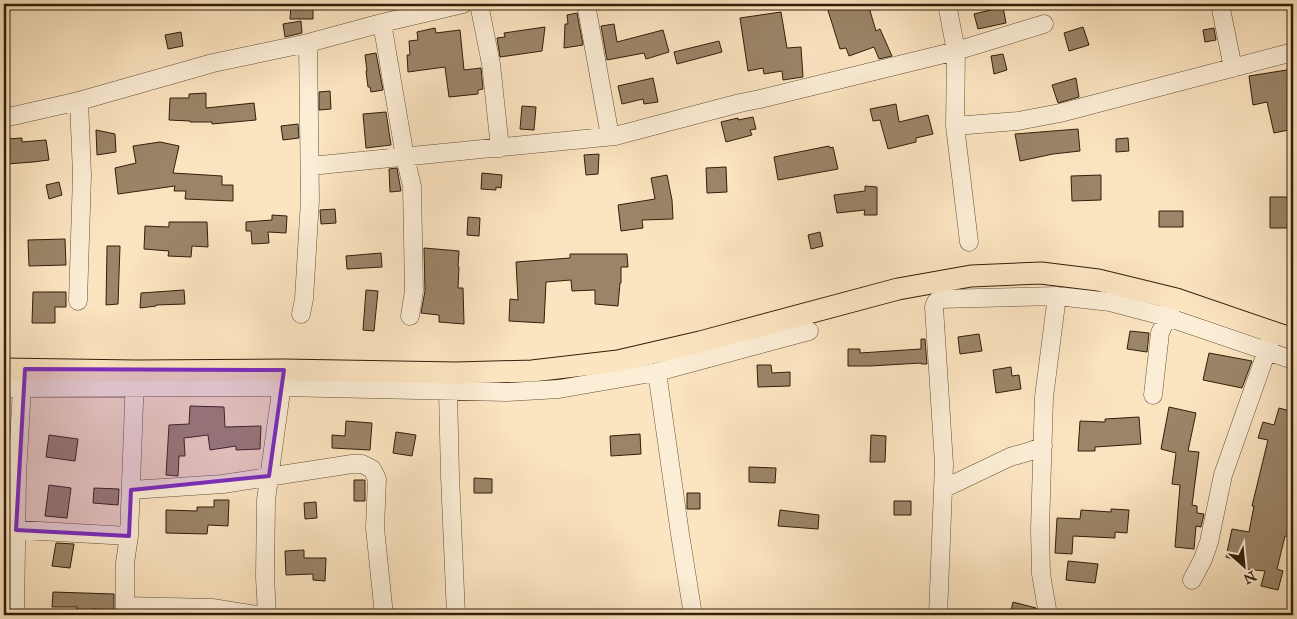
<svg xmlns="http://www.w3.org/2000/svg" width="1297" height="619" viewBox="0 0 1297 619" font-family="'IM FELL Great Primer',serif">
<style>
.building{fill:#9b8568;stroke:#321f09}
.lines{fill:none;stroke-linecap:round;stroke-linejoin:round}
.minor-casing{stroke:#645037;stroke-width:19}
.major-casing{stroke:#321f09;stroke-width:23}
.minor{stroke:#fcedd6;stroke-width:18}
.major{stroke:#fbe4c0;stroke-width:21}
.marked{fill:#7b2cbf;fill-opacity:0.2;stroke:#7b2cbf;stroke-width:4;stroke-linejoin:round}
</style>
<rect width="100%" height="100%" fill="#fbe4c0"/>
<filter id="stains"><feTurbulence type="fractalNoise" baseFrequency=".004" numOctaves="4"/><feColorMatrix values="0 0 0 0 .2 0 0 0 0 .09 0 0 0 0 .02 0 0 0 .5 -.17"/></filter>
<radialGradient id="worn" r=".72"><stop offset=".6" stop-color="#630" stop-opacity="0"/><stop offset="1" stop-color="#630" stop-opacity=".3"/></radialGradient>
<path class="building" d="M291,4h22v15h-23z
M826,4h42l8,27 4,-2 12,27 -13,3 -5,-12 -25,9 -3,-8 -6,1z
M1003,7l3,16 -28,6 -4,-15z
M781,12l6,36 14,-1 2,30 -20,3 -1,-9 -18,3 -1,-6 -15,3 -8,-53z
M577,13l6,32 -19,3 1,-24h3l-1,-9z
M301,21l1,12 -17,4 -2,-13z
M614,24l3,18 46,-12 6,22 -23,7 -2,-6 -37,7 -6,-34z
M545,27l-3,24 -42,6 -3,-19 8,-1 -1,-4z
M1083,27l6,18 -20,6 -5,-18z
M435,28l1,5 24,-3 4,40 17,-2 2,21 -5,1v4l-29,3 -4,-30 -37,5 -1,-17h3l-1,-14 9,-1 -1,-8z
M1214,28l2,12 -11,2 -2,-12z
M181,32l2,14 -15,3 -3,-14z
M719,41l3,11 -45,12 -3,-12z
M376,53l7,37 -12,2 -1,-5h-2l-2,-16h1l-2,-16z
M1003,54l4,16 -13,4 -3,-18z
M1293,69v19l-5,1 2,10h-3l6,30 -19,4 -7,-31 -14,3 -4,-29z
M653,78l5,24 -14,2 -1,-5 -21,5 -4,-18z
M1076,78l3,19 -21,6 -6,-18z
M330,91l1,18 -12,1v-18z
M206,93v15l48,-5 2,17 -44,4v-2h-22v-1l-21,-1 1,-22h19v-4z
M896,104l3,18 29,-7 5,19 -17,4v4l-28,7 -8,-29 -7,1 -3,-12z
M522,106l14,1 -2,23 -14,-1z
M386,112l5,33 -25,3 -3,-34z
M753,117l3,12 -6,1 2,5 -26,7 -5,-20 17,-4v2z
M298,124l1,14 -16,2 -2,-14z
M1078,129l2,22 -27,3 -33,7 -5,-27z
M96,130l19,4 1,18 -19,3z
M22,138v4l24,-2 3,20 -16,2 -26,2 -1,-25z
M1128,138l1,13 -13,1v-13z
M160,142l19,4 -6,27 49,3v9h11v16l-48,-2 1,-8h-12l1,-5 -57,8 -3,-26 21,-5 -3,-17z
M829,146l1,2 3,-1 5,22 -60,11 -4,-23z
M599,154l-1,20 -12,1 -2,-20z
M726,167l1,25 -20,1 -1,-25z
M397,168l4,23 -11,1 -1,-23z
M482,173l20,2 -1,13 -5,-1v3l-15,-1z
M667,175l5,25 1,19 -31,1 1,8 -22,3 -3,-26 37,-6 -4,-21z
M1101,175v25l-29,1 -1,-25z
M59,182l3,13 -13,4 -3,-14z
M865,186l12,1v28h-13l1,-5 -28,3 -3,-18 31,-4z
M1270,197h23v31h-23z
M335,209l1,14 -15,1 -1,-14z
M1159,211h24v16h-24z
M272,215l15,1 -1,17 -18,-1 1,11 -17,1 -1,-13h-5v-9l26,-2z
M468,217l12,1 -1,18 -12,-1z
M169,222h38l1,25 -16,-1 -1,11 -23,-1 1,-5 -25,-2 1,-23 24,1z
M820,232l3,14 -12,3 -3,-14z
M65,239l1,26 -37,1 -1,-26z
M107,246h13l-2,58 -12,1z
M424,248l35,3 -1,16h1l-1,21h5l1,36 -25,-2v-7l-18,-2 4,-22z
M381,253l1,14 -35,2 -1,-13z
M570,254h57l1,13h-7v16h-1l-2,23 -23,-2v-14l-23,1 -1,-11 -25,2 -2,41 -35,-2 1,-22 8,1 -2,-38 54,-4z
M184,290l1,14 -29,1v1l-16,2 1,-15z
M366,290l12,1 -4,40 -11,-1z
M33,292h33v15h-11v16h-23z
M1130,331l19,2 -2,19 -20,-3z
M979,334l3,17 -22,3 -2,-17z
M921,339h4l2,25h-6v-1l-51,3h-22v-17h12v4l61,-4z
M1209,353l43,8 -10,27 -39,-8z
M757,365h14l1,8 18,-1v14l-32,1z
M1011,367l1,9 7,-1 2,14 -25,4 -3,-23z
M190,406l34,1 1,20 36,-1 -1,23 -24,1v-4l-26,4 -2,-15 -24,3 1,18h-6l-1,20 -12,-1 3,-50 20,-1z
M1169,407l27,6 -8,38 11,1 -7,53 5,1v7l7,1 -3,13 -5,-1 -2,23 -19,-2 5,-62 -8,-1 4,-31 -15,-4z
M1279,408l14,4v26l-4,14h4v74l-2,11 -6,-1 -8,33 6,2 -5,19 -17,-4 4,-15 -20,-2v-6l-19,-6 6,-28 17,3 5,-26h-2l16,-66 -10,-2 5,-16 11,3z
M1139,417l2,27 -46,3v4h-17l2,-30 25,1v-3z
M346,421l26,2 -2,27 -38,-2v-13l13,1z
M396,432l20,3 -4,21 -19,-3z
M640,434l1,20 -30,2 -1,-20z
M49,435l29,4 -3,22 -29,-4z
M871,435l15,1 -1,26h-15z
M749,467l27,1 -1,15 -26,-1z
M474,478l18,1v14h-18z
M354,480h11v21h-11z
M49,485l22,3 -4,30 -22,-2z
M94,488l25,1 -1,16 -25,-2z
M687,493h13v16h-13z
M214,500h15l-1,26 -20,-1 -1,9 -41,-1v-23l31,1v-4h17z
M894,501h17v14h-17z
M316,502l1,16 -12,1 -1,-16z
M1111,509l18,1 -2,23 -12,-1v6l-42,-2 -1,18 -17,-1 2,-35 23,1 1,-9 30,2z
M780,510l39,5 -1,14 -40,-3z
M56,543l18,1 -4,24 -18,-2z
M304,550v8h22l-1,23 -12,-1v-6l-27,1 -1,-24z
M1068,561l30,3 -3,19 -29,-3z
M53,592l61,2v16l-22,-1 -1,6h-16l2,-8h-25z
M1013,602l23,6 1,7h-27z"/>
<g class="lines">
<g class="minor-casing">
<path id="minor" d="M479,4l12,60 9,84
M586,4l24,132
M947,4l9,47 -1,75 14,116
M1220,4l13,64
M382,23l23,134 7,29 2,105 -4,25
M4,118l75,-17 134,-38 95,-20 74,-20 81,-19
M955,126l63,-5 42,-8 233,-61
M310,166l305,-30 125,-33 20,-4 196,-48 88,-27
M78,301l4,-126 -3,-74
M301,314l3,-15 6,-99 -2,-157
M657,372l23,162 13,81
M4,388l277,-1 226,5 52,-3 98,-17 152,-41
M448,391l2,85 6,139
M1153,395l7,-62 11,-25
M943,489l67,-32 21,-6 12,-5
M131,490l92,-6 129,-20h10l10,5 5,10 -2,49 9,87
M4,529l125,7
M1192,580l11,-21 6,-17 14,-67 48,-136
M125,606l87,2 45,7
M15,615l2,-140 5,-87 2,-11
M125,615v-52l4,-27 6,-160
M267,615l-2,-38 1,-77 17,-123
M938,615l6,-151 -10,-157 2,-5 4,-3 117,-3 53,6 57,15 126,43
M1048,615l-7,-41 -1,-45 4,-132 13,-101"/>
</g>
<g class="major-casing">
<path id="major" d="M4,369l132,2 148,-1 172,3 76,-2 86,-10 82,-19 198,-53 73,-13 70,-3 57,7 78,19 117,40"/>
</g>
<use href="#minor" class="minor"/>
<use href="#major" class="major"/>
</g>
<path class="marked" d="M25,369l259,1 -15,106 -138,14 -2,46 -113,-6z"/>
<rect width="1297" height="619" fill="none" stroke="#fbe4c0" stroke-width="20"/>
<rect x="5" y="5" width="1287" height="609" fill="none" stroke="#321f09" stroke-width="2.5"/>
<rect x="10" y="10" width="1277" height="599" fill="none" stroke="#321f09"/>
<g transform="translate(1244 566) rotate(153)" stroke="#fcedd6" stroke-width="4" paint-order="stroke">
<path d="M0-4L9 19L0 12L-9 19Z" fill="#321f09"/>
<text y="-8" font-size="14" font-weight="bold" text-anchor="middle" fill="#321f09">N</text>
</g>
<rect width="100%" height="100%" filter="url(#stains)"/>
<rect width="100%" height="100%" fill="url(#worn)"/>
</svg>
